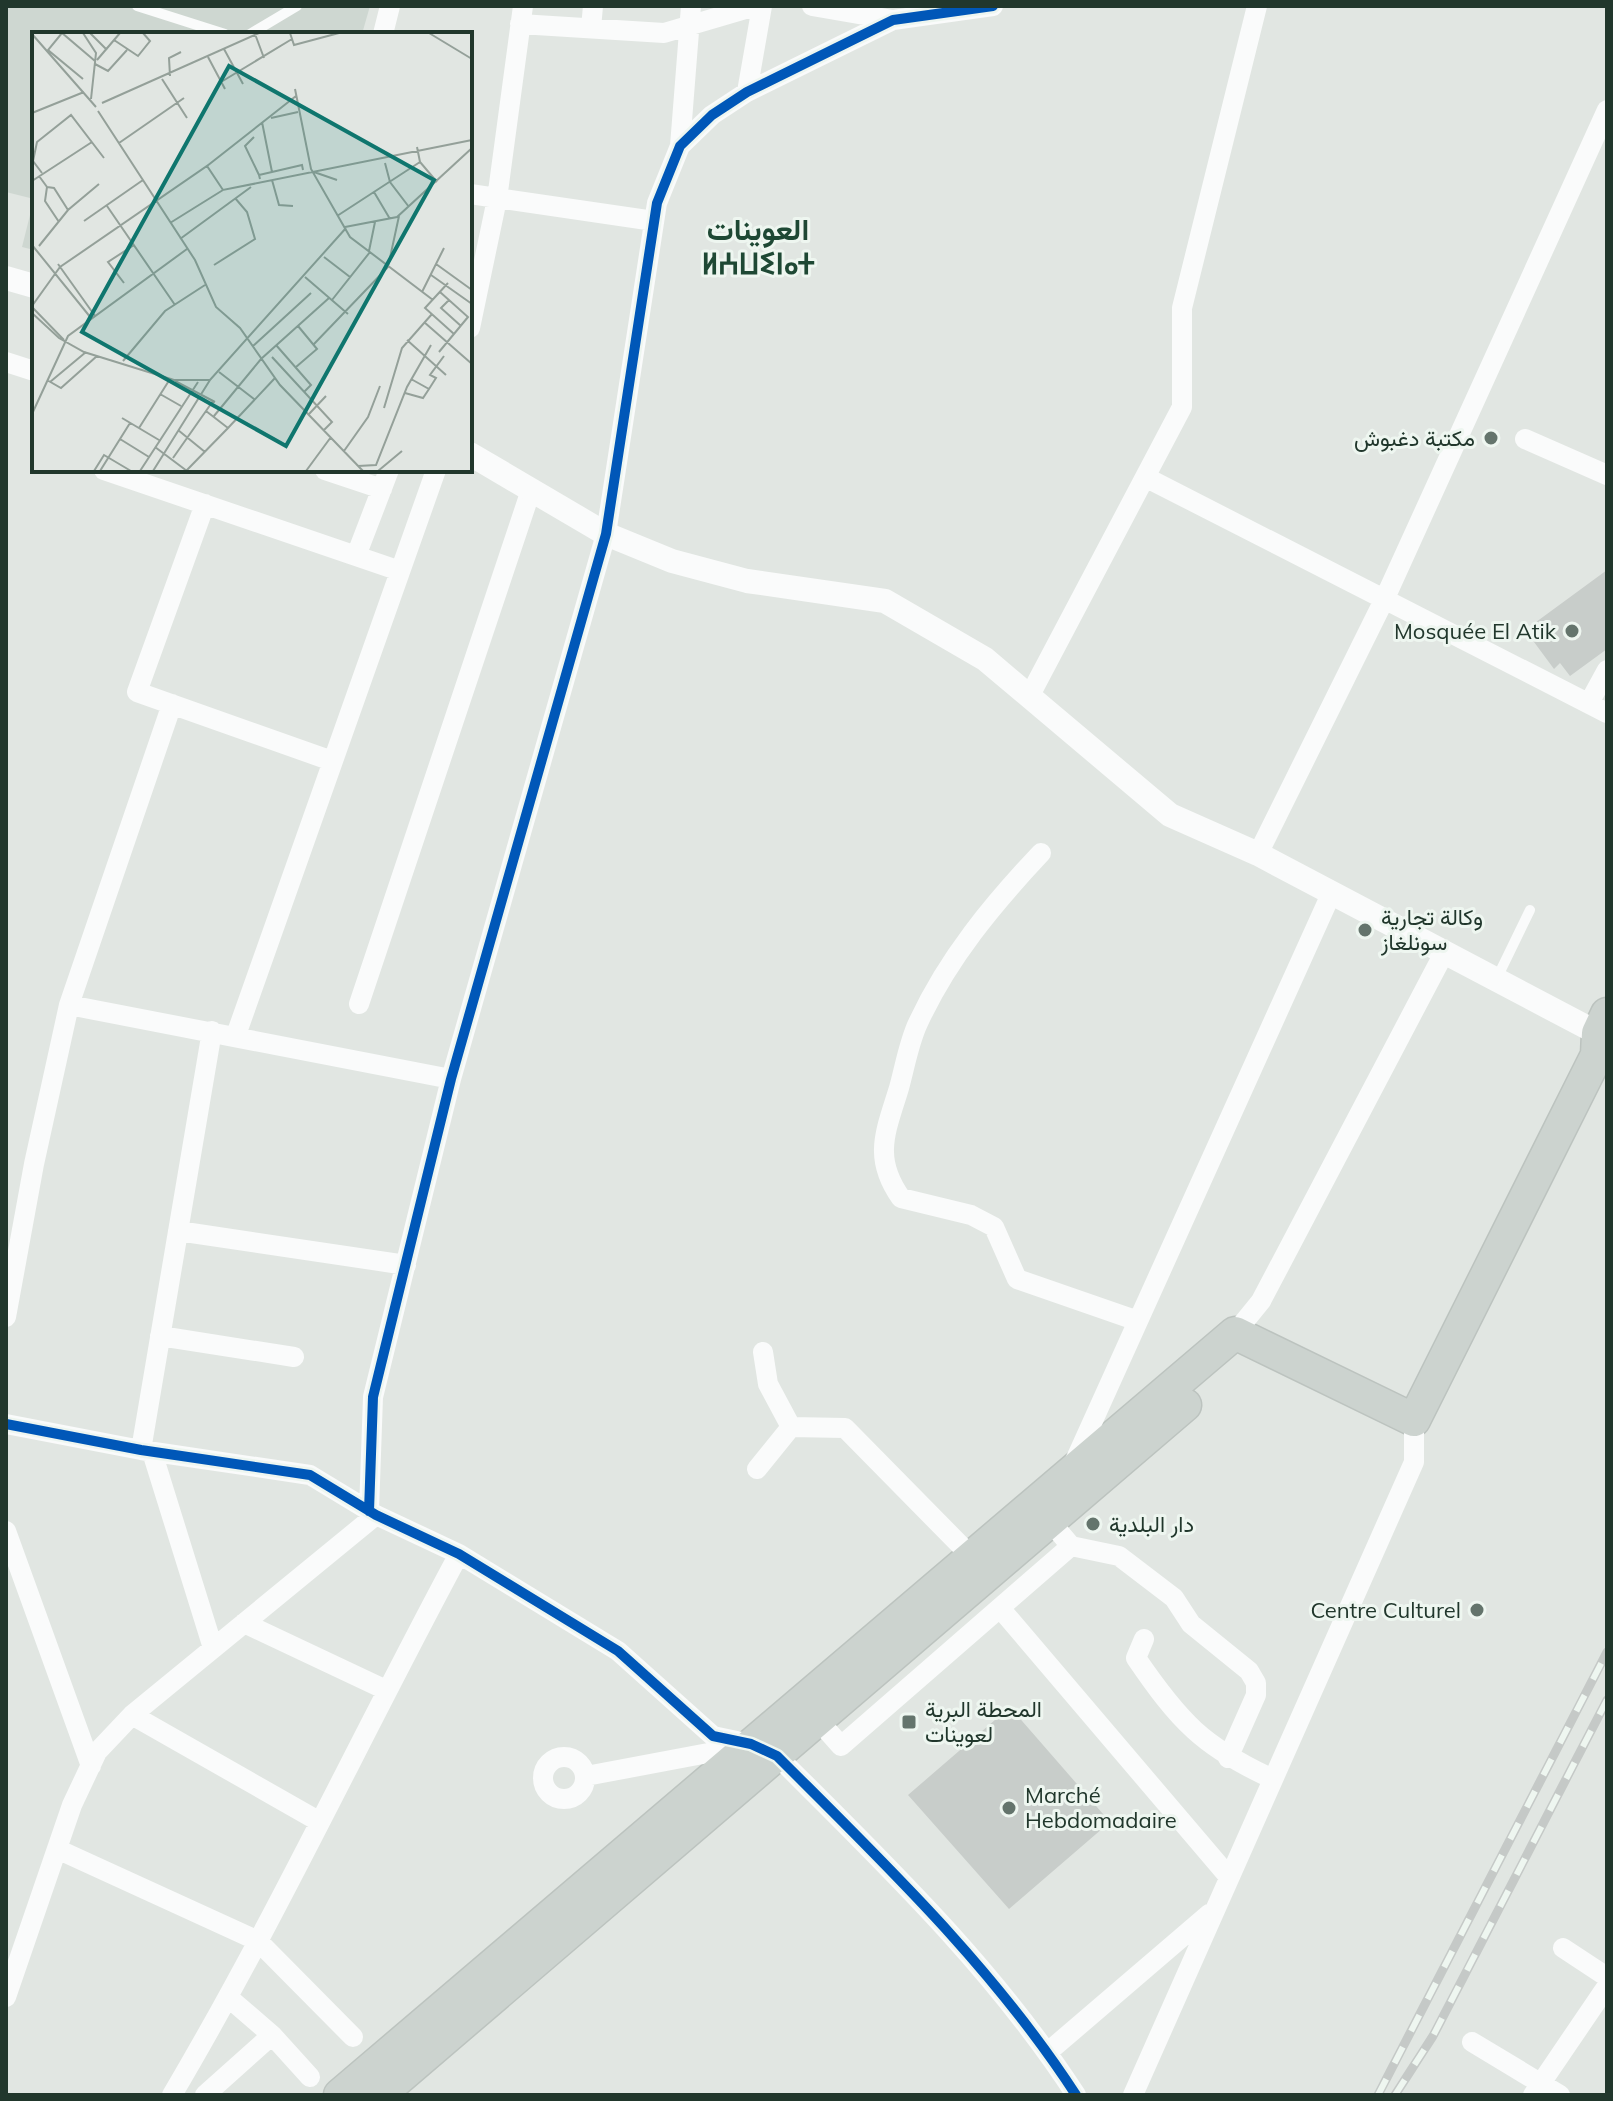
<svg xmlns="http://www.w3.org/2000/svg" width="1613" height="2101" viewBox="0 0 1613 2101" font-family="Mulish,Vazirmatn,'Noto Sans Tifinagh',sans-serif">
<style>
.built{fill:#ced7d1}
.building{fill:#c8cdca}
.lines{fill:none;stroke-linecap:round;stroke-linejoin:round}
.primary-casing{stroke:#bcc3bf;stroke-width:35}
.service{stroke:#fafbfb;stroke-width:10}
.minor{stroke:#fafbfb;stroke-width:20}
.tertiary{stroke:#fafbfb;stroke-width:24}
.primary{stroke:#ccd3cf;stroke-width:32}
.rail-casing{stroke:#c5c9c7;stroke-width:9}
.rail{stroke:#eef6f0;stroke-width:6;stroke-dasharray:18;stroke-linecap:butt}
.cycleway-casing{stroke:#eef6f0;stroke-width:15}
.cycleway{stroke:#0057b8;stroke-width:10}
.poi-dot{fill:#64746c;stroke:#eef6f0;stroke-width:3}
.labels{text-anchor:middle;stroke-width:6;stroke-linejoin:round;paint-order:stroke}
.poi-label{font-size:22px;fill:#21372c;stroke:#eef6f0;text-anchor:start}
.district-label{font-size:30px;font-weight:bold;fill:#1e4834;stroke:#eef6f0}
.inset-road{fill:none;stroke:#94a099;stroke-width:2}
.view{fill:#0f766e;fill-opacity:0.15;stroke:#0f766e;stroke-width:4}
.inset-edge{fill:none;stroke:#21372c;stroke-width:4}
</style>
<rect width="100%" height="100%" fill="#e1e6e2"/>
<path class="built" d="M6,6h364l-8,28h-328v216l-12,-3 12,-48 -28,-7z"/>
<path class="building" d="M1607,570v79l-37,27 -10,-13 -6,6 -20,-27 7,-5 -9,-12z
M1010,1707l100,115 -101,87 -101,-114z"/>
<g class="lines">
<g class="primary-casing">
<path id="primary" d="M340,2095l895,-762 179,87 183,-365 1,-22 9,-19
M379,2095l806,-690"/>
</g>
<path class="service" d="M137,6l88,28
M250,34l47,-28
M1496,980l34,-70"/>
<path class="minor" d="M812,6l81,14
M520,24l144,9 92,-27
M591,28l2,-22
M383,34l7,-28
M747,92l15,-86
M680,146l11,-140
M470,194l184,27
M470,328l27,-129 26,-193
M6,362l28,9
M1525,439l82,36
M104,470l296,101
M325,470l57,19
M1145,477l462,236
M205,504l-68,188 195,69
M356,556l33,-86
M1029,697l153,-290v-99l75,-302
M1589,703l18,-33
M1041,853c-48,51 -93,105 -123,170 -9,19 -13,43 -19,65 -13,43 -27,69 2,110l70,17 23,12 23,52 121,42
M1258,854l127,-256 222,-488
M359,1004l172,-514
M69,1005l382,74
M236,1035l200,-565
M178,1231l228,34
M6,1317l28,-153 35,-159 103,-301
M1235,1333l26,-32 182,-346
M160,1336l134,21
M763,1352l5,32 23,43
M6,1424l135,26 169,25 66,40 83,39 159,97 95,85 38,8 26,12c107,107 216,211 299,339
M141,1450l71,-419
M152,1452l61,196
M1073,1465l258,-571
M757,1469l34,-42 54,1 127,129
M369,1511l4,-114 78,-318 155,-545 51,-331 23,-57 32,-31 35,-23 146,-72 100,-14
M6,1531l85,235
M1071,1546l48,10 55,42 17,26 58,47 7,12v12l-28,63
M1000,1608l229,269
M244,1623l142,67
M1144,1639l-8,19c43,63 67,89 137,121
M132,1715l188,107
M818,1720l23,26 230,-200 -21,-25
M543 1778a21 21 0 1 1 42 0a21 21 0 1 1-42 0Z
M586,1776l154,-29
M57,1849l201,92 95,96
M1563,1948l44,29
M6,1997l66,-192 25,-53 35,-37 244,-200
M229,1998l43,37 38,42
M1472,2042l88,53
M1048,2052l161,-138
M172,2095c104,-176 190,-361 287,-541
M205,2095l67,-60
M1133,2095l281,-633v-42
M1533,2095l74,-109"/>
<path class="tertiary" d="M6,278l28,8
M470,454l136,80 66,27 75,20 138,20 100,58 185,156 88,39 349,184"/>
<use href="#primary" class="primary"/>
<g class="rail-casing">
<path id="rail" d="M1378,2095l229,-443
M1395,2095l38,-59 174,-336"/>
</g>
<use href="#rail" class="rail"/>
<g class="cycleway-casing">
<path id="cycleway" d="M6,1424l135,26 169,25 66,40 83,39 159,97 95,85 38,8 26,12c107,107 216,211 299,339
M369,1511l4,-114 78,-318 155,-545 51,-331 23,-57 32,-31 35,-23 146,-72 100,-14"/>
</g>
<use href="#cycleway" class="cycleway"/>
</g>
<g class="poi-dot">
<circle cx="1491" cy="438" r="8"/>
<circle cx="1572" cy="631" r="8"/>
<circle cx="1365" cy="930" r="8"/>
<circle cx="1093" cy="1524" r="8"/>
<circle cx="1477" cy="1610" r="8"/>
<rect x="901" y="1714" width="16" height="16" rx="4"/>
<circle cx="1009" cy="1808" r="8"/>
</g>
<g class="labels">
<g class="poi-label">
<text x="1475" y="446" text-anchor="end">مكتبة دغبوش</text>
<text x="1556" y="639" text-anchor="end">Mosquée El Atik</text>
<text x="1381" y="925">وكالة تجارية<tspan x="1381" dy="25">سونلغاز</tspan></text>
<text x="1109" y="1532">دار البلدية</text>
<text x="1461" y="1618" text-anchor="end">Centre Culturel</text>
<text x="925" y="1717">المحطة البرية<tspan x="925" dy="25">لعوينات</tspan></text>
<text x="1025" y="1803">Marché<tspan x="1025" dy="25">Hebdomadaire</tspan></text>
</g>
<g class="district-label">
<text x="758" y="240">العوينات<tspan x="758" dy="34">ⵍⵄⵡⵉⵏⴰⵜ</tspan></text>
</g>
</g>
<g transform="translate(32 32)">
<rect width="440" height="440" fill="#e1e6e2"/>
<path class="inset-road" d="M51,1l13,20 -5,46M58,1l17,17M258,1l4,12 45,-12M397,1l43,26M0,2l64,73M223,2l9,24M82,8l24,16 12,-15 -7,-8M192,17l19,35M176,25l17,32M65,28l23,-27M63,32l13,7 19,-21M138,44l-1,-18 12,-6M51,47l-35,-29 14,-17 33,28M130,47l25,39M189,50l71,-43M263,57l16,80 39,68 83,63M70,71l157,-70M66,79l97,149 21,47 24,21 40,57 83,86M0,81l52,-21M239,86l27,-6M230,90l10,50M222,105l-9,9 14,29M87,111l65,-45M385,115l3,15 17,20M353,131l5,19 19,25M175,134l89,-70M282,140l23,8M10,141l-9,-12 4,-19 34,-27 33,43M7,144l8,11 -2,14 14,21M228,147l-1,-4 43,-10 1,5M240,148l7,25 14,1M0,149l60,-39M15,155l7,1 14,22M342,160l16,27M75,174l68,99M305,184l83,-54M52,189l59,-41M138,191l53,-33M313,195l52,-10 75,-69M148,207l71,-52M0,213l59,73M7,214l29,-36 31,-26M337,219l6,-29M292,225l26,20M26,232l37,52M404,232l36,26M182,233l41,-26 -8,-27 -12,-14M399,243l41,29M273,245l43,37M92,251l-16,-21 26,-17M416,251l-23,25 29,26M390,260l22,-44M300,268l38,-48M417,268l-8,8 20,18M0,274l28,-39 147,-101 16,24 249,-50M0,275l32,33M0,281l27,25 25,14 90,28h36l136,-152M392,290l48,42M375,308l39,35M282,312l74,-77 11,-51M244,313l35,40 -7,7M221,314l58,-53M407,320l29,-35 -28,-25M240,325l60,65 -8,8M91,329l42,-50 40,-26M264,335l21,-18 -19,-23M187,340l35,27M379,347l18,10 7,-11 -6,-3 14,-19M15,348l14,8 36,-32M143,349l40,21M18,350l36,-30M373,361l18,5 6,-9M128,362l21,12M352,376l18,-60 30,-34M0,382l36,-78 119,-87M277,382l17,-18M182,384l47,-57 68,-61M90,386l37,22M107,396l31,-49M196,396l47,-50M146,398l27,22M88,407l29,18M123,415l32,24M312,419l24,-34 12,-31M141,426l40,-57M326,434l18,-1 31,-78 24,-42M62,439l10,-16 27,16M68,439l30,-48M108,439l58,-89M121,439l57,-91M154,439l42,-43 -22,-17M274,439l25,-34M346,439l24,-20"/>
<path class="view" d="M197,34l205,114 -148,266 -204,-114z"/>
<rect width="440" height="440" class="inset-edge"/>
</g>
<rect width="1613" height="2101" fill="none" stroke="#21372c" stroke-width="16"/>
</svg>
